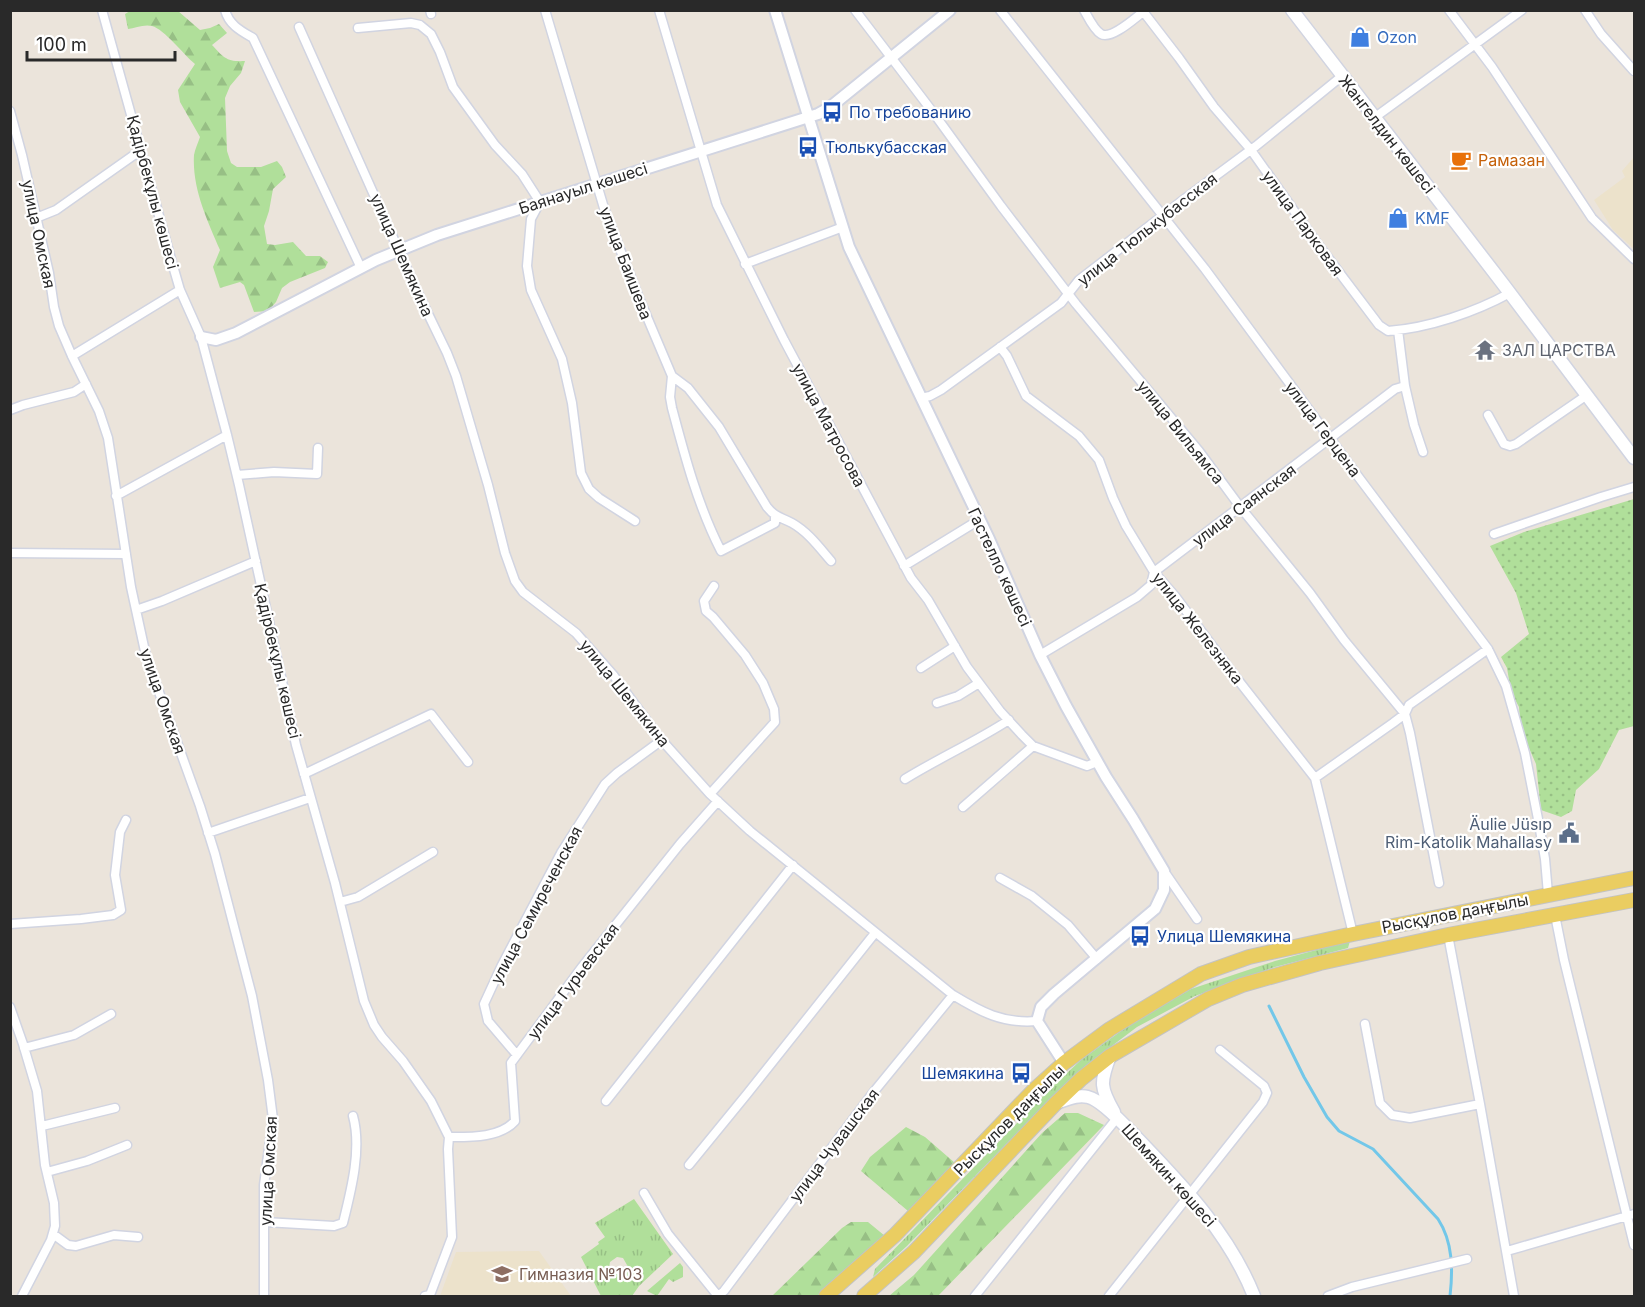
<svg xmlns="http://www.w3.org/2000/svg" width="1645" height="1307" viewBox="0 0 1645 1307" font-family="Inter,sans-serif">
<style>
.education{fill:#ece2cb}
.grass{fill:url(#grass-tufts);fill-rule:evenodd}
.forest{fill:url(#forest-firs)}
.park{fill:url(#park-dots)}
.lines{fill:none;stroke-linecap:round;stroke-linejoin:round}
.stream{stroke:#72c7e9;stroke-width:3}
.minor-casing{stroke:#d1d4e1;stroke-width:11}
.tertiary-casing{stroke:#d1d4e1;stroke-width:14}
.secondary-casing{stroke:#d1d4e1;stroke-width:15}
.primary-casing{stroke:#c3c3c3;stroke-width:16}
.minor{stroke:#fff;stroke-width:8}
.tertiary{stroke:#fff;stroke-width:10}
.secondary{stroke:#fff;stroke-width:12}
.primary{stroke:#eacd61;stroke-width:14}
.labels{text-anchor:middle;stroke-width:4.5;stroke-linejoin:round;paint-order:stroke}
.shop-label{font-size:16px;fill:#366cbe;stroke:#fff;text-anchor:start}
.transit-label{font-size:16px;fill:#164399;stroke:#fff;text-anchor:start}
.street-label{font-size:16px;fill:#292929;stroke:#fff}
.food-label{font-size:16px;fill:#c56008;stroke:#fff;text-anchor:start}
.worship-label{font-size:16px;fill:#5b616d;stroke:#fff;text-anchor:start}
.service-label{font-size:16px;fill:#4e5e75;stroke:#fff;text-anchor:end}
.education-label{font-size:16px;fill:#785e54;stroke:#fff;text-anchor:start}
</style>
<defs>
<pattern id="grass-tufts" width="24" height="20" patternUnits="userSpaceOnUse" patternTransform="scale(1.5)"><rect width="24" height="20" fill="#b0df9a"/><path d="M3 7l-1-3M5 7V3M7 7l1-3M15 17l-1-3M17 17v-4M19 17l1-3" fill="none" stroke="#97bf85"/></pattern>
<pattern id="forest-firs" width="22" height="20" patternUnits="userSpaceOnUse" patternTransform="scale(1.5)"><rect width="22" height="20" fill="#b0df9a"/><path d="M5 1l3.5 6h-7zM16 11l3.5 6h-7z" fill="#97bf85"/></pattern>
<pattern id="park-dots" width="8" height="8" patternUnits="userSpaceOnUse" patternTransform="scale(1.5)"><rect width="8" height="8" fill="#b0df9a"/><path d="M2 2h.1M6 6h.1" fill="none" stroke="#97bf85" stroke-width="1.8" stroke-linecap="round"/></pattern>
</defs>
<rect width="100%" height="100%" fill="#ebe4db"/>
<path class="education" d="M1634,157v92l-21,-19 -19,-30 31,-23 -3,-6z
M539,1251l32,45h-131l16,-44z"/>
<path class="grass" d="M1350,941l-2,7 -73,19 -80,29 -58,31 -53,40 -25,23 -152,156 -34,31 2,-8 179,-184 27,-25 54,-39 56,-32 84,-28z
M634,1199l39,55 -34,32 -7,10h-31l-20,-39 18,-13 -1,-2 7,-5 -10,-14zM617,1257l6,1 4,7 -3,8c-6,3 -12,1 -15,-5l1,-6z
M680,1263l3,4v10l-10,5 -4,-3 -12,17 -10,-5z"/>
<path class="forest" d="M130,11h48l22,19 10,-2 9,-4 8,9 -15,12c12,13 15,17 33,16l-4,12 -11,13 -5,12 2,53 4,12 6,4h24l16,-6 5,6 4,10 -13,12 -4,22 -5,15 3,18 8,1 18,-3 13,14h14l8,6 -3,6 -35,14 -8,6 -6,14 -8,9 -14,1 -10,-27 -4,-3 -20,6 -7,-21 7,-17c-13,-30 -28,-62 -26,-95 1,-6 4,-12 6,-18l-20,-35 -2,-12 17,-26c-11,-9 -31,-35 -43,-38 -8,-2 -17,2 -24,3l-3,-15z
M1065,1113h13l26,12 -166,171h-49l25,-21 128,-142z
M906,1127l19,10 30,26 -47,48 -47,-40 9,-14z
M851,1222h17l17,14 -56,52 -12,8h-45l70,-68z"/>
<path class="park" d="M1634,499v227l-15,4 -20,39 -23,21 -4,21 -11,6 -20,-7 -5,-46 -15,-34 -2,-23 -8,-15 -4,-24 -6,-11 28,-23 -13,-41 -26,-47 34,-14z"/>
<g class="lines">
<path class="stream" d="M1269,1006l35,71 23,40 12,14 34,18 65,70c15,23 15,51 12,77"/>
<g class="minor-casing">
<path id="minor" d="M102,10l69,249 9,31 21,47 26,98 12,50 57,260 39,138 29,118 10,24 8,12 21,24 28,40 18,36 -1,12 4,88 -22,58 -5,1
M225,10c4,15 16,21 28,28l108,230
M430,10l1,4
M545,10l59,198 35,90 33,78 -2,21 2,11c13,49 26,98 49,143l54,-28v-6
M659,10l58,195 67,135 127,238 17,22 39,67 33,44 22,24 11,11 54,20 10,-4
M855,10l80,105 66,91 75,98 123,147 42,57 69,85 34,47 61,74 5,19 29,150
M1000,10l205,259 155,210 128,170 18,37 19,67 14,71 6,35 3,35
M1084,10c4,7 10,20 17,24 10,6 34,-16 42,-22
M1142,10l37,48 35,49 37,43 63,89 65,86 9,6c41,-3 87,-19 122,-38
M1449,10l43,57 100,151 42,41
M1585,10l16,24 33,37
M299,27l117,262 31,64 9,23 32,109 17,68 10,28 8,11 53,41 38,43 44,60 52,58 40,37 203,164c28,17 50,29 84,26
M358,28l53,-5 9,2 11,9 9,18 13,35 42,58 27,29 18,28 -9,17 -4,47 4,24 31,69 10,44 9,70 8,16 10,9 36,23
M10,111l12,44 27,118 5,34 5,19 13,30 27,55 9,27 23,149 15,69 54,150 15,48 37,142 16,84 5,39 -9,66v111
M1374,118l148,-108
M36,218l20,-8 85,-60
M745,264l98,-37
M1000,347l7,9 19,40 53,40 20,24 14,38 13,28 28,46 21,24 56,75 84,107 38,156
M72,356l108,-66
M672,376l16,12 31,39 48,80c9,11 14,10 25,16 16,9 27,24 39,38
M1405,386l9,39 9,27
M921,398l9,-2 11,-6 120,-87 18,-23 104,-80 73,-54 86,-70
M10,410l13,-5 51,-13 12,-8
M1488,415l16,29 6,2 6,-2 71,-49
M237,475l37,-3 43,2 1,-26
M116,496l111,-61
M1494,534l107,-37 33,-10
M10,553l116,1
M904,566l75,-46
M136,610l26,-9 94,-40
M1040,655l97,-58 14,-12 3,-13 241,-183 10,-3 -7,-56
M921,668l34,-22
M937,703l21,-7 21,-13
M304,774l127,-60 37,48
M1315,778l78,-55 12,-9 4,-9 79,-56
M905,779c34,-21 70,-37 104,-59
M710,794l65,-72 -1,-13 -11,-26 -18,-28 -32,-38 -7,-6 -2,-10 10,-15
M963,807l70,-61
M208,833l102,-35
M1164,871l33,48
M1000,878l32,18 36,29 29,34
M340,902l18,-5 75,-45
M1555,915l9,45 70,285
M10,924l71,-5 32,-4 8,-5 -6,-35 5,-43 6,-12
M1448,935l32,169 34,192
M10,1007l13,37 14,47 8,74 9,38 1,23 -4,14 -29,56
M1365,1024l15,79 12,12 18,3 70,-14
M24,1048l50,-13 37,-21
M517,1055l-29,-34 -4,-17 18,-39 59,-112 44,-69 12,-11 45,-33
M606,1101l187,-236
M41,1124l1,2 73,-18
M449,1137c21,0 51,1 66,-16l-4,-58 71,-96 98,-123 38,-43
M689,1165l58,-71 128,-161
M47,1172l40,-11 40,-16
M644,1193l24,41 50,62
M265,1222l69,4 9,-3c8,-32 19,-74 10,-107
M53,1234l15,11 8,1 38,-11 24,2
M1507,1251l127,-37
M718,1296l6,-5 148,-197 81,-99
M975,1296l142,-178
M1109,1296l154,-194 4,-9 -3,-7 -44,-36
M1328,1296l24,-9 115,-28"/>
</g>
<g class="tertiary-casing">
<path id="tertiary" d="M775,10l74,237 140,292 51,116 26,51 40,71 27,42 31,52v19l-9,19 -101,85 -13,13 -4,14 27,42
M201,337l15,3 20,-7 140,-73 61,-25 381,-121 11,-6 121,-98"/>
</g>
<g class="secondary-casing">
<path id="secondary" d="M1292,10l211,274 131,174
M1110,1056c-10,26 -10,32 4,56
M1056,1103c10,-3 21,-9 32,-6 14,3 38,30 49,41 46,48 92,95 117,158"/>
</g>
<g class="primary-casing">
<path id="primary" d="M826,1296l69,-61 138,-144 31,-28 46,-34 91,-55 48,-17 104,-23 281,-56
M864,1296l50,-44 141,-148 26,-25 29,-23 98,-57 34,-14 78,-22 128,-28 186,-35"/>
</g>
<use href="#minor" class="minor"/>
<use href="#tertiary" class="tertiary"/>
<use href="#secondary" class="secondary"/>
<use href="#primary" class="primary"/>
</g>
<defs>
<g id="shop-bare" transform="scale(1.62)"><path d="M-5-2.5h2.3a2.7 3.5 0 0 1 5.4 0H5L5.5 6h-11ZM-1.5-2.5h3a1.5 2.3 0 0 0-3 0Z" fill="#3f7fe0" stroke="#fff" stroke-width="2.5" paint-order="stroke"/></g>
<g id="bus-bare" transform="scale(1.62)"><path d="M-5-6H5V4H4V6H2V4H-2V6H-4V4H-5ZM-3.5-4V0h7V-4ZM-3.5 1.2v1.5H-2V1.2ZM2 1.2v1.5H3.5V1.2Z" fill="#1a4fb4" stroke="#fff" stroke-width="2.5" paint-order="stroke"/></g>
<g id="cafe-bare" transform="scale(1.62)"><path d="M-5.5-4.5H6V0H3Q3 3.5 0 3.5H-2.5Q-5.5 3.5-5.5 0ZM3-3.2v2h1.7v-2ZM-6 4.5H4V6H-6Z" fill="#e8710a" stroke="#fff" stroke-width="2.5" paint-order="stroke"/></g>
<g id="temple-bare" transform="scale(1.62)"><path d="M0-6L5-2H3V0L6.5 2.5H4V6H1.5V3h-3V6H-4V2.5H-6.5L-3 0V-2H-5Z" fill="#6b7280" stroke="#fff" stroke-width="2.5" paint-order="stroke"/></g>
<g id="civic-bare" transform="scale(1.62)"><path d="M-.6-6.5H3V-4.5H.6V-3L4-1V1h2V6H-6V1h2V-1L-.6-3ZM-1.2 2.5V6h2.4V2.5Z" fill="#5c6f8a" stroke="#fff" stroke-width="2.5" paint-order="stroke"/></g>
<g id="school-bare" transform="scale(1.62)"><path d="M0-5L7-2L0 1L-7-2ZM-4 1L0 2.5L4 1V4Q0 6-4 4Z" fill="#8d6e63" stroke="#fff" stroke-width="2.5" paint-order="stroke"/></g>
</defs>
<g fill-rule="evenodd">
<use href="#shop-bare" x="1360" y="37"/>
<use href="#bus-bare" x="832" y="112"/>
<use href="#bus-bare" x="808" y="147"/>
<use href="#cafe-bare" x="1461" y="160"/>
<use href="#shop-bare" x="1398" y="218"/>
<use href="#temple-bare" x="1485" y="350"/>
<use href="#civic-bare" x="1569" y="833"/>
<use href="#bus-bare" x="1140" y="936"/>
<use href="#bus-bare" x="1021" y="1073"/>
<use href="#school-bare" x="502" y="1274"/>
</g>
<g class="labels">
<g class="shop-label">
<text x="1377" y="43">Ozon</text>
<text x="1415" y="224">KMF</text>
</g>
<g class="transit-label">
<text x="849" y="118">По требованию</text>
<text x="825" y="153">Тюлькубасская</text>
<text x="1157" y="942">Улица Шемякина</text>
<text x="1004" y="1079" text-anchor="end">Шемякина</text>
</g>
<g class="street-label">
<text transform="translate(1387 134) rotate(52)" y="6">Жангелдин көшесі</text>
<text transform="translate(583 188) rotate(-18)" y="6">Баянауыл көшесі</text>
<text transform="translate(153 192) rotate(75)" y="6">Қадірбекұлы көшесі</text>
<text transform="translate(1303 223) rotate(54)" y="6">улица Парковая</text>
<text transform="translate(1147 229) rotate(-38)" y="6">улица Тюлькубасская</text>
<text transform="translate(39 234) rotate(78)" y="6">улица Омская</text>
<text transform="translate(402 255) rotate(66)" y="6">улица Шемякина</text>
<text transform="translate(626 263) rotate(69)" y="6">улица Баишева</text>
<text transform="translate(829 425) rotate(62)" y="6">улица Матросова</text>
<text transform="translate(1323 429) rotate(53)" y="6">улица Герцена</text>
<text transform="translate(1181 432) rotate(51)" y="6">улица Вильямса</text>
<text transform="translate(1244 505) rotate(-37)" y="6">улица Саянская</text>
<text transform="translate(1000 567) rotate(65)" y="6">Гастелло көшесі</text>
<text transform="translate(1198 628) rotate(52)" y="6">улица Железняка</text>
<text transform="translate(278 661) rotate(77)" y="6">Қадірбекұлы көшесі</text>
<text transform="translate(625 693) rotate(51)" y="6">улица Шемякина</text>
<text transform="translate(163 701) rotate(71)" y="6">улица Омская</text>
<text transform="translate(536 905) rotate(-62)" y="6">улица Семиреченская</text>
<text transform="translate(1455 913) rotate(-11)" y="6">Рысқұлов даңғылы</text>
<text transform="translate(573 981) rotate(-53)" y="6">улица Гурьевская</text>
<text transform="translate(1009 1120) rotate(-45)" y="6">Рысқұлов даңғылы</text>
<text transform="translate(834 1145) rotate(-53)" y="6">улица Чувашская</text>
<text transform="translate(268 1171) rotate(-87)" y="6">улица Омская</text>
<text transform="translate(1169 1175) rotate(48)" y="6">Шемякин көшесі</text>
</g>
<g class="food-label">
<text x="1478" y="166">Рамазан</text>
</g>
<g class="worship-label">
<text x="1502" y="356">ЗАЛ ЦАРСТВА</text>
</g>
<g class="service-label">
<text x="1552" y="830">Äulie Jüsıp<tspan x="1552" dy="18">Rim-Katolik Mahallasy</tspan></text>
</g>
<g class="education-label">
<text x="519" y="1280">Гимназия №103</text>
</g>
</g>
<rect width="1645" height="1307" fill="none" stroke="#292929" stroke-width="24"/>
<path d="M27 51v9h148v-9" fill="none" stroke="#292929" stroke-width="3"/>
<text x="36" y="51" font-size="18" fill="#292929" stroke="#ffffff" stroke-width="4.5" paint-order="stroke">100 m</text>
</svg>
